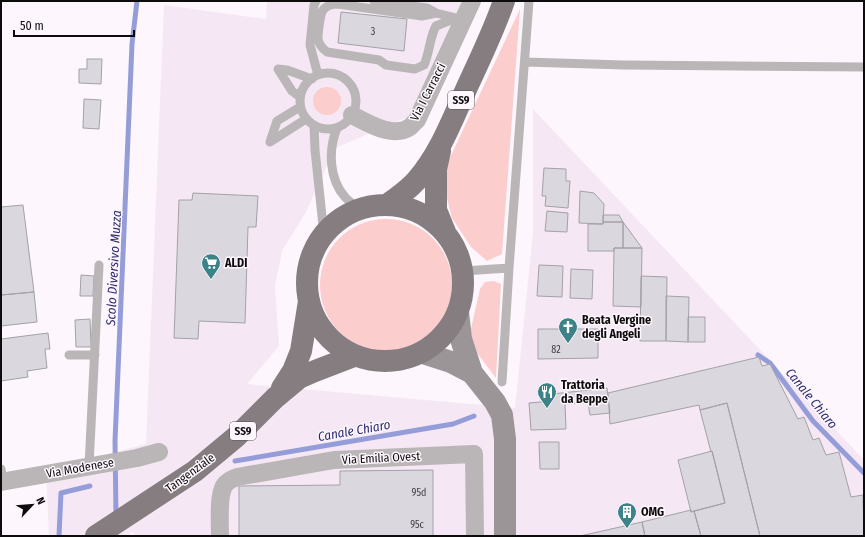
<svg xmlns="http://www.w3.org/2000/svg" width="865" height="537" viewBox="0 0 865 537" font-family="'Fira Sans Condensed',sans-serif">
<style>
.built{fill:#f5e8f4}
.green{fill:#fbcdcc}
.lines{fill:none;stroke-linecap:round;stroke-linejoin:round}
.stream{stroke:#959dd9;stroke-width:5}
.building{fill:#dad7df;stroke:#a3a1a8}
.service{stroke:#bab6b7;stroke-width:9}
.minor{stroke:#bab6b7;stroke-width:18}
.secondary{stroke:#9b9597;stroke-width:22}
.primary{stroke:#857d80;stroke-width:22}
.labels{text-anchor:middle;stroke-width:3;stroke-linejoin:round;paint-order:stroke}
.number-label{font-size:10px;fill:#413e42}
.shield{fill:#fdf6fd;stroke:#565255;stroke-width:1}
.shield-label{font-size:11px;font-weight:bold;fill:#0e0b0d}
.street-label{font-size:12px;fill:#0e0b0d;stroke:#fdf6fd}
.poi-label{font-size:12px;font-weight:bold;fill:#0e0b0d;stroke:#fdf6fd;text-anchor:start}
.water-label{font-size:13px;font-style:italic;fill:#2a2a70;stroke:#fdf6fd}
</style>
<rect width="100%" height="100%" fill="#fdf6fd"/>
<path class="built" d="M267,1h202l-54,113 -80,34 -29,64 -24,39 -7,35 4,60 -32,38 268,24 18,-175v-124l331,351v76h-730v-4l-8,4h-77l-3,-66 100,-26 18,-439 102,14z"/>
<path class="green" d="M520,9l-18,245 -15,7 -16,-14 -19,-29 -7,-28 1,-24z
M313 101a14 14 0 1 1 28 0a14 14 0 1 1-28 0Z
M320 285a66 66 0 1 1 132 0a66 66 0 1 1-132 0Z
M494,281l7,3 -5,94 -19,-25 -7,-20 10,-44 5,-7z"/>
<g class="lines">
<path class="stream" d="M758,355l12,8 43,58 51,52
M235,461l218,-37 21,-8
M116,515l-1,-74 17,-397 5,-43
M59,536l2,-43 29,-7"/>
</g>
<path class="building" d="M341,12l66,7 -3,32 -66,-8z
M87,59h15l-1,25 -22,-1v-14h8z
M84,99l17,1 -2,29 -16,-1z
M544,168l22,1v12h4l-2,27 -23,-2 1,-10h-4z
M580,191l14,2 10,11 -1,20 -24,-1z
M193,193l65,3 -2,31h-8l-3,96 -46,-2 -1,18 -24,-1 5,-138h13z
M23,205l11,87 -33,3v-88z
M547,211l21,2 -1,19 -22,-1z
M603,215h16l4,7h-20z
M603,222h20v26h-9v3h-26v-27h15z
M623,222l19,26h-19z
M614,248h28l-1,59 -28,-1z
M539,265l24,1 -1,31 -25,-1z
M571,269l22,1 -1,29 -22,-1z
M81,275l13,1 -1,20h-13z
M641,276l26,1 -1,64h-26z
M34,292l3,30 -36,4v-31z
M666,296l23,1 -1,45 -22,-1z
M688,317h17v25h-17z
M90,319l1,28h-15l-1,-27z
M538,329h60v29l-60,1z
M48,333l2,16h-5l2,19 -20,3 1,6 -27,4v-42z
M759,357l3,9 8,-2 28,55 6,-2 9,23 6,-2 7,17 13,-3 12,45 12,-2 1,41h-104l-33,-133 -27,7 -1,-5 -89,19 -2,-31z
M607,388l3,25 -20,2 -2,-12 -23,1 1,25 -35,1 -2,-27 23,-2v-7z
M727,403l33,133h-59l-7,-25 31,-8 -13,-52 -1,1 -11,-42z
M539,442h20v27h-19z
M712,451l13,52 -34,9 -13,-52z
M433,470v66h-194v-50l101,-1v-14z
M691,510v2l3,-1 7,25h-56l-3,-14z
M642,522l3,14h-65z"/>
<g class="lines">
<path class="service" d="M316,1l-2,4 -4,40 8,30
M374,1l53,7 9,5 20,5
M436,13l-14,3 -84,-12c-6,0 -11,1 -15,6 -3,4 -5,24 -5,29 1,6 5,10 9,13l52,8 7,5 29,4 9,-4c6,-13 5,-26 12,-39l20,-8
M525,62l99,3 240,2
M300 101a28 28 0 1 1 56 0a28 28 0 1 1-56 0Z
M300,97l-8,-6 -14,-22 9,1 25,9
M314,125l1,25 9,85
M337,128c-9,22 -8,51 8,69 4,5 11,8 15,12
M270,142l7,-21 23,-14
M270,142l36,-23
M463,271l46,-3
M69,355h26
M502,382l7,-114 20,-267
M89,466l10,-201
M1,469l2,12"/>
<path class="minor" d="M352,115c16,8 41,24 58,12 2,-2 5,-5 7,-7l55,-119
M1,482l136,-24 22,-6
M220,536c0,-12 -2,-40 4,-50 3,-5 8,-7 13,-9l97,-17 140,-6 1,82"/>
<path class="secondary" d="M458,312l3,27 11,34 23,29 7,13 3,24v97
M423,353l28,9 21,11"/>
<path class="primary" d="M440,151l-4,18v41l9,22
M388,204c10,-7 20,-14 28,-23 24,-27 37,-63 52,-96 13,-28 26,-55 36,-84
M307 283a78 78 0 1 1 156 0a78 78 0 1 1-156 0Z
M282,388l11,-17 8,-20 8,-50
M96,536l99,-65 42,-35 38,-38 24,-20 16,-7 39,-15"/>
</g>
<defs>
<g id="supermarket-pin" transform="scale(1)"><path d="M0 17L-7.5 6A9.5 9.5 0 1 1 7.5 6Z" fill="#3b8388" stroke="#fdf6fd"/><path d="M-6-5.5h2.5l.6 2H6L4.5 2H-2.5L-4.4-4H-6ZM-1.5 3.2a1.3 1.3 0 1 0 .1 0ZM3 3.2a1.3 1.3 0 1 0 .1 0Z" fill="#fff"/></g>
<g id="church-pin" transform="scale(1)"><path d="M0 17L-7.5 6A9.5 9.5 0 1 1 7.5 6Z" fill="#3b8388" stroke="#fdf6fd"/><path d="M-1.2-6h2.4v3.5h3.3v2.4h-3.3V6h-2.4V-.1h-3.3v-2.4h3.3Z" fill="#fff"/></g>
<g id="restaurant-pin" transform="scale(1)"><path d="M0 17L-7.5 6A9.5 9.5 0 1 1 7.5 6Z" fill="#3b8388" stroke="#fdf6fd"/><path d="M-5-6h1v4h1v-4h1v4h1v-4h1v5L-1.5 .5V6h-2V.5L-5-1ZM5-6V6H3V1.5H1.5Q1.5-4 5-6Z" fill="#fff"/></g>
<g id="building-pin" transform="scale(1)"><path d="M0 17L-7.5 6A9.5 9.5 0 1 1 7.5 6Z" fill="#3b8388" stroke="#fdf6fd"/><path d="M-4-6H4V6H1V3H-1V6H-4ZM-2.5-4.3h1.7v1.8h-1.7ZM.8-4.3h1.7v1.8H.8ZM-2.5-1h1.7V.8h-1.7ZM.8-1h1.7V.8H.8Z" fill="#fff"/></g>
</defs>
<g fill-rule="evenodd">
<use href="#supermarket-pin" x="211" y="263"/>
<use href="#church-pin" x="568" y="327"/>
<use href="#restaurant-pin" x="547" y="392"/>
<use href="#building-pin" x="627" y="512"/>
</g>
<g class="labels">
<g class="number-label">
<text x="373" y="35">3</text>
<text x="556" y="353">82</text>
<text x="419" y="496">95d</text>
<text x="417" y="528">95c</text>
</g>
<g class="shield">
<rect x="448" y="91" width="26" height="18" rx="3"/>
<rect x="230" y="422" width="26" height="18" rx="3"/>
</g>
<g class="shield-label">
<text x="461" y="104">SS9</text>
<text x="243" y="435">SS9</text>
</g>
<g class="street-label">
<text transform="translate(428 92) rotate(-63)" y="4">Via I Carracci</text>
<text transform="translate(381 458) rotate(-3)" y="4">Via Emilia Ovest</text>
<text transform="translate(80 468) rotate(-10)" y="4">Via Modenese</text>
<text transform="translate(190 473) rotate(-36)" y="4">Tangenziale</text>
</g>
<g class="poi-label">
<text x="225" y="267">ALDI</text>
<text x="582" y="324">Beata Vergine<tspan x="582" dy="14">degli Angeli</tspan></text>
<text x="561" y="389">Trattoria<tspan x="561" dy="14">da Beppe</tspan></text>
<text x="641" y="516">OMG</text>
</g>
<g class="water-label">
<text transform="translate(113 268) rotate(-87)" y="5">Scolo Diversivo Muzza</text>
<text transform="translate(812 398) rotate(51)" y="5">Canale Chiaro</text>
<text transform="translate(354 430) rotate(-10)" y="5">Canale Chiaro</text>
</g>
</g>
<rect width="865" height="537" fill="none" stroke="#0e0b0d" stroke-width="4"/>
<g transform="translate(32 505) rotate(64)" stroke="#fdf6fd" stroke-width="3" paint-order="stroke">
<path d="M0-3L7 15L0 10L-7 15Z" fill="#0e0b0d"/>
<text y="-6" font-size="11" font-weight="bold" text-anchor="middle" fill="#0e0b0d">N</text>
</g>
<path d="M14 30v6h120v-6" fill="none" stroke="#0e0b0d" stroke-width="2"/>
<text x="20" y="30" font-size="12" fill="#0e0b0d" stroke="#fdf6fd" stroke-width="3" paint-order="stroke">50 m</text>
</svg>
